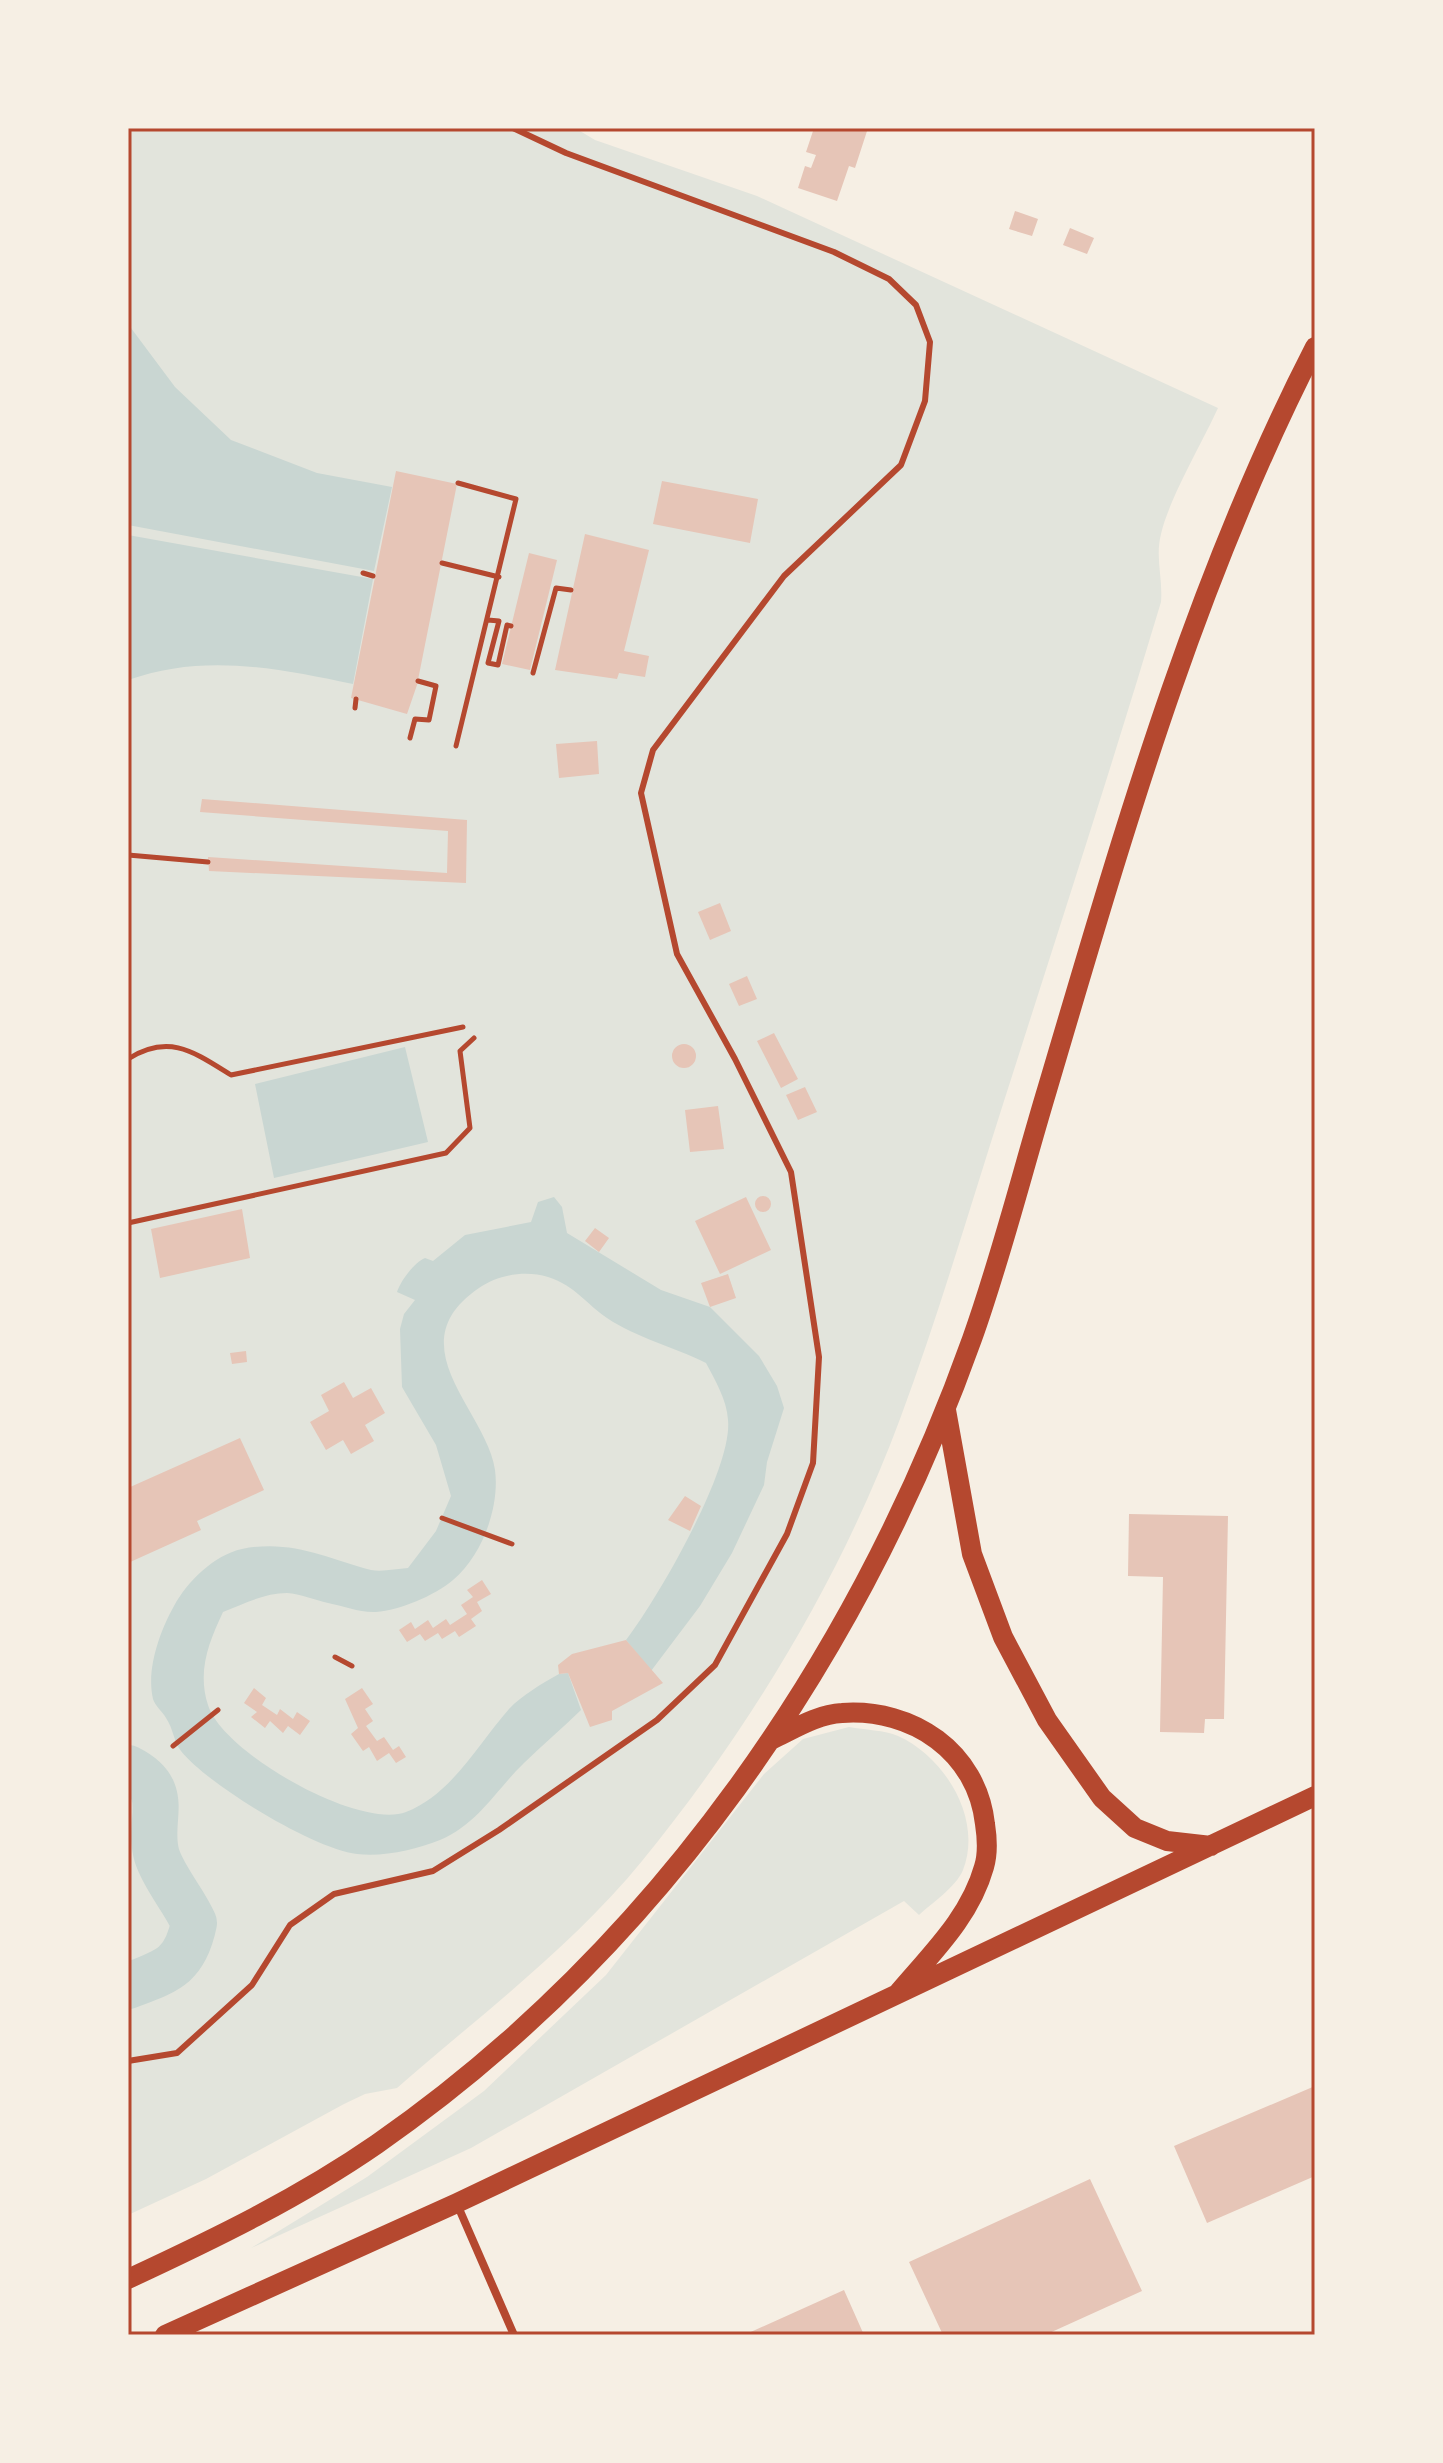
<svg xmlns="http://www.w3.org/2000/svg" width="1443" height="2463" viewBox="0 0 1443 2463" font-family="Rubik,sans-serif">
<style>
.green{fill:#e2e4dc}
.water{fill:#c9d6d2}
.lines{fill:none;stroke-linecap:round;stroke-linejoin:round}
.canal{stroke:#c9d6d2;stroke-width:46}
.building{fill:#e6c5b7}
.path{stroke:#b5482f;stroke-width:5}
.service{stroke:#b5482f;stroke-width:6}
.minor{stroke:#b5482f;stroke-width:8}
.primary{stroke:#b5482f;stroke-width:20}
.neatline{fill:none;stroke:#b5482f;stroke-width:3}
</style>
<rect width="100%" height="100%" fill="#f6efe4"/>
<path class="green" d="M128,128h447l20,12 162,56 461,212c-16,35 -49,91 -57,126 -6,24 2,44 0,68 -50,167 -104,333 -157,499 -34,106 -65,213 -104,318 -59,159 -151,311 -258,442 -70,86 -163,155 -245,227l-32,6 -21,10 -138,75 -78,36z
M849,1727c15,3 36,3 49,9 47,21 85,83 65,134 -7,17 -31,33 -44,45l-15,-14 -433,247 -220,100 116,-71 117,-86 122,-116 158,-201 39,-35z"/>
<path class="water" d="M128,324l47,63 56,53 86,33 75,14 -18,84 -246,-46z
M128,535l245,44 -20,105c-76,-16 -150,-31 -225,-4z
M405,1047l23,95 -154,36 -19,-94z
M554,1197l8,10 5,26 94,57 49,17 49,49 18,30 7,22 -17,54 -3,23 -32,68 -32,53 -49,65 -25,-31c31,-40 107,-171 102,-220 -1,-20 -13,-40 -22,-57 -32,-16 -69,-25 -99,-45 -21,-14 -31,-32 -59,-41 -23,-7 -50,-2 -69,11 -84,57 8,123 16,182 5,37 -13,86 -42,110 -19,16 -53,30 -77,32 -15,1 -33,-6 -48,-9 -13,-3 -28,-9 -41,-10 -22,0 -44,11 -64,19 -14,30 -26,59 -15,93 14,47 150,125 198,107 45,-17 73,-69 103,-103 13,-14 34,-26 50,-35l9,-1 13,37c-18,18 -39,35 -57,53 -28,27 -46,61 -84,77 -25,10 -56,17 -83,14 -43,-5 -149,-69 -176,-103 -7,-9 -8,-23 -15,-33 -3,-6 -11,-12 -13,-19 -7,-30 7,-68 21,-93 13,-24 40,-51 68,-57 49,-10 84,9 129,21 11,2 25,-1 37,-2l28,-37 15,-35 -15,-51 -34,-58 -2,-58 4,-15 11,-14 -18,-8c4,-12 17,-29 28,-34l8,3 32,-26 66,-13 7,-20z"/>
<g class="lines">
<path class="canal" d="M128,1768c46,23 18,51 29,88 8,24 27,44 37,67 -9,44 -27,48 -66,63"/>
</g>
<path class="building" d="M814,128h54l-13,40 -6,-2 -12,35 -39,-13 7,-22 6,2 5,-13 -10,-3z
M1015,211l23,8 -6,17 -23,-7z
M1070,228l24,10 -7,16 -24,-9z
M396,471l61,13 -40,201 -10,29 -56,-16z
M662,481l96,18 -8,44 -97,-19z
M585,534l64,16 -25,101 25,5 -4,21 -26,-4 -2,6 -62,-9z
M529,553l28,7 -27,110 -28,-6z
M597,741l2,33 -40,4 -3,-34z
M202,799l265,21 -1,63 -257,-12 -1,-14 239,16 1,-42 -248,-19z
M720,903l11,28 -21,9 -12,-28z
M747,976l10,23 -18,7 -10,-22z
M774,1033l24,46 -17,9 -24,-47z
M672 1056a12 12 0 1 1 24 0a12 12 0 1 1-24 0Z
M805,1087l12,25 -19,8 -12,-25z
M718,1106l6,43 -34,3 -5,-42z
M755 1204a8 8 0 1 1 16 0a8 8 0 1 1-16 0Z
M746,1197l25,53 -51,24 -25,-53z
M242,1209l8,49 -90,20 -9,-49z
M595,1228l14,10 -10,14 -14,-11z
M728,1274l8,24 -26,9 -9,-24z
M246,1351l1,11 -15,2 -2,-11z
M344,1382l9,16 18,-10 14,25 -20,12 9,16 -23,13 -8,-14 -17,10 -16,-28 19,-11 -8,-16z
M240,1438l24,52 -67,31 4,9 -73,33v-75z
M685,1496l16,10 -11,25 -22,-11z
M1129,1514l99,2 -4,203h-19l-1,14 -44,-1 3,-155 -35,-1z
M482,1580l9,14 -14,8 5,9 -11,8 5,7 -17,11 -4,-6 -13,8 -4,-6 -13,8 -5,-7 -13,8 -8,-12 12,-8 4,7 13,-9 5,8 13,-9 4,6 17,-11 -6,-9 12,-8 -6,-7z
M626,1640l37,43 -51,28v9l-22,7 -22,-54 -9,1 -1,-9 14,-11z
M254,1688l12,10 -4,7 15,10 3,-6 13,10 4,-7 13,9 -10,14 -12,-9 -5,7 -13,-12 -5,7 -14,-11 6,-5 -13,-9z
M362,1688l11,16 -8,5 8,12 -7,5 11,15 7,-4 9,13 6,-4 7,11 -10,6 -7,-10 -12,8 -8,-14 -6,4 -12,-17 7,-6 -13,-29z
M1315,2086v90l-108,47 -33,-77z
M1090,2179l52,112 -97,44h-102l-34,-73z
M844,2290l20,45h-120z"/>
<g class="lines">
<path class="path" d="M442,563l57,14
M363,573l10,3
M488,620l11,1 -11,42 10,2 9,-40 4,1
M533,673l23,-85 15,2
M355,708l1,-9
M410,738l5,-19 14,1 7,-34 -18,-5
M456,746l60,-247 -58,-16
M128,855l80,7
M128,1059c41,-26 66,-7 103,16l232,-48
M128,1223l318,-70 24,-25 -10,-77 14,-13
M442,1518l70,26
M335,1657l17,9
M173,1746l45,-36"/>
<path class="service" d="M128,2061l49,-8 75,-68 38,-60 44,-31 99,-23 66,-41 158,-110 58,-55 72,-131 26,-71 6,-106 -28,-185 -56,-113 -58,-105 -36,-161 12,-43 131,-174 117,-111 24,-64 5,-59 -14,-37 -27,-26 -55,-27 -268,-99 -53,-25"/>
<path class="minor" d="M457,2204l57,131"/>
<path class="primary" d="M946,1410l26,144 31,83 44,83 55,78 33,30 32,13 44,5
M773,1739c21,-10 45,-25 69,-26 71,-5 135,39 143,111 2,13 3,30 -1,43 -14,50 -52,86 -85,125
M128,2279c86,-40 171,-81 249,-135 280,-195 481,-486 595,-805 29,-81 50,-166 75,-249 75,-253 147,-508 268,-743
M165,2335l292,-132 858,-407"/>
</g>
<rect width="1443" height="2463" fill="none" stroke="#f6efe4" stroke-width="260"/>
<rect x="130" y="130" width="1183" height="2203" class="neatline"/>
</svg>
